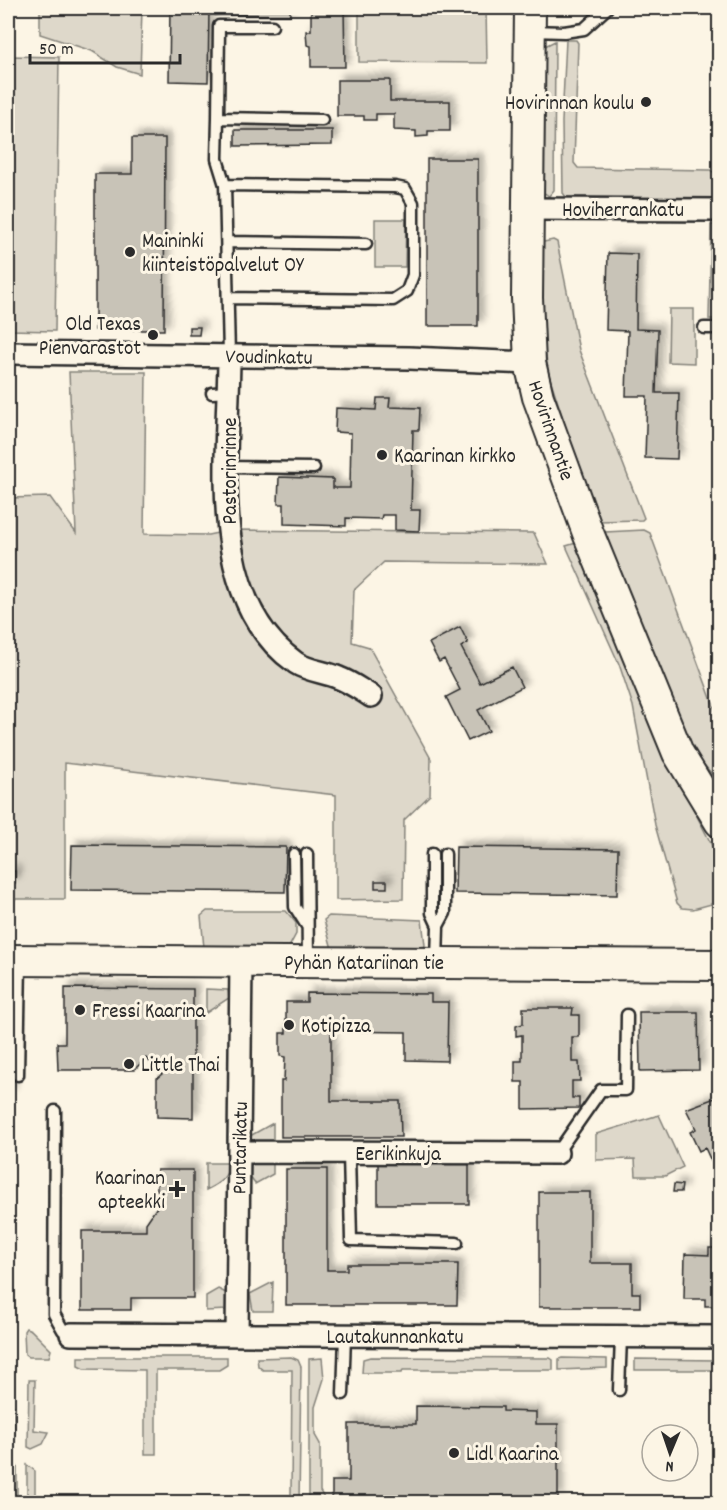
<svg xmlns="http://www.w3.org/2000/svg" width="727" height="1510" viewBox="0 0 727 1510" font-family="Dekko,sans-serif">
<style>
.green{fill:#ded8ca;stroke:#84827a;stroke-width:1.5}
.building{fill:#c8c3b7;stroke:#2b2b2b;stroke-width:1.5;filter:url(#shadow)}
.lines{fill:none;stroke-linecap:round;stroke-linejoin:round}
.lane-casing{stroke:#2b2b2b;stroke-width:15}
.street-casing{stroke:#2b2b2b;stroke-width:26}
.secondary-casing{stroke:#2b2b2b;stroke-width:34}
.lane{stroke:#fcf5e5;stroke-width:10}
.street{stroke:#fcf5e5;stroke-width:21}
.secondary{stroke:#fcf5e5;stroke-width:30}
.poi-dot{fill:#2b2b2b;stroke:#fcf5e5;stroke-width:2}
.labels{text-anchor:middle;stroke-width:6;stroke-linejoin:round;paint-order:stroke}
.poi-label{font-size:21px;fill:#2b2b2b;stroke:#fcf5e5;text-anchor:start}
.street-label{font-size:21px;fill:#2b2b2b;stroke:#fcf5e5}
</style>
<defs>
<filter id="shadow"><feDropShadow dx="5.5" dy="-5.5" stdDeviation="3" flood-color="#0004"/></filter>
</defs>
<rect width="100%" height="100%" fill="#fcf5e5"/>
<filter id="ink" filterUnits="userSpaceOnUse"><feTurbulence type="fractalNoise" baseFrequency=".0167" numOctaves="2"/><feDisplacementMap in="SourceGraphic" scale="12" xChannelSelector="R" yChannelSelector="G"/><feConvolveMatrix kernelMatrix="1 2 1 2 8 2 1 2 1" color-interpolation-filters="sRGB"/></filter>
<g filter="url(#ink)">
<path class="green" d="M40,8h102l-2,66 -23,-7 -25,-16 -52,-17z
M359,8h127l1,55 -128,-1z
M566,40h10l2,3 -4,120 4,5 132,2 9,6v23l-153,-2 -3,-4 -1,-71z
M555,41l-1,149 -5,6 -6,-4v-145z
M8,56l51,1 -4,274 -47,-1z
M375,219h31l-1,48h-30z
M711,225h8v94h-10z
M553,240l4,2 22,108 65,168 -2,2 -44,1 -3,-3 -46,-143 -11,-65 1,-67z
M669,309h25v54l-26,-1z
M69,372h77l-2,162 64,1 24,-5 302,3 14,31 -164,-2 -30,28 -2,52 17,5 62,112 -1,36 -26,25 -1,79 -67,1v-105l-271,-32v136h-57v-401l42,-1 26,36z
M644,530l6,3 69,187v50l-7,4 -23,-26 -87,-214 3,-2z
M583,541l87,223 49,95v43l-26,7 -11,-1 -5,-5 -22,-78 -22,-119 -14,-42 -53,-118z
M207,911h79l10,12v11l-7,13 -7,2 -78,-1 -3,-32z
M329,916l93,4 3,25 -2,4h-91l-8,-29z
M206,989l22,1 1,8 -23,15z
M659,1115l24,52 -18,9h-29l-1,-17 -39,1v-26z
M273,1123v21h-23v-8z
M250,1162l23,1v11l-18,10 -5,-7z
M206,1163h22c1,15 -10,21 -22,27z
M273,1282l-1,29h-19l-3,-17z
M218,1289l10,5 -2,16 -20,1v-15z
M26,1328l5,2 20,20 -2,7h-20l-4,-3 -1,-23z
M78,1357h149v8l-8,5h-63v84h-11v-84l-61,-1 -6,-3z
M291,1357l7,3 3,7 -2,135h-272v-37l8,6v28l256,-4 1,-125h-29l-5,-4 -1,-8z
M370,1357l180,1 3,2v10h-150l-1,3h-40l1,-14z
M322,1358l2,21 -9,28v28l5,9v47l4,7 219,1v3h-234v-143z
M562,1358l45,1v9l-48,2v-11z
M635,1359l84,1v10h-84z
M29,1380h6l-1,50 15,2 -6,12 -11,5 -4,-2z
M8,1406h6l1,47 -7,3v-32h3l-1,-15z
M17,1467v35h-9v-28z"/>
<path class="building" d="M170,8h39l-1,74 -39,-1z
M215,8h75v7h-75z
M311,8h33l1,59h-34v-21l-4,-1 -1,-14h5z
M337,80h53v21h60v30h-22v5l-12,1v-6l-22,-1v-16h-18v6h-12v-4h-27z
M235,130h97v15l-97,1z
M132,138h33l-1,192h-69v-156h37z
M427,159h51v167h-51z
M608,253l29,1 -1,75 22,1 -2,63h23l-2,66 -32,-1 2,-62h-21l2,-65 -22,-1z
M189,327h11l-1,8h-10z
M377,398h13l-1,9 31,1 -1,22h-6l-2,80h9l-1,21 -24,-1v-15h-13l-1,4 -35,-1v8l-62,-2v-20h-6l1,-27 54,2v9h17l1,-55 -16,-1 1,-24 40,2z
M460,627l8,16 -7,4 19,36 32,-16 10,20 -44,23 11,21 -21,10 -22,-44 14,-7 -16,-31 -5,3 -10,-19z
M72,845l214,2 -1,45 -214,-2z
M456,847l162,2 -1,46 -162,-2z
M8,871h7v12l-7,-1z
M375,881h12v7h-12z
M65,988l128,1v129l-36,-1v-39l5,-4 -16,-16 -12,12h-76l-1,-27h8z
M307,993l124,1v8h17l-1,59 -41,-1v-28l-75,-1v70h69l1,36h-120v-56h3l1,-24 -5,-1v-23h6v-31h21z
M523,1008h50l-1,7h7v22h-7v25h7l1,19h-8v17h7v10l-56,1v-27h-8v-21h7v-26l-6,1v-10l7,-2z
M639,1012h59l1,58 -59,1z
M8,1068h3v24h-3z
M720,1096v98l-9,-17 6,-3 -12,-26 -6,3 -9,-19 6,-3 -10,-20z
M378,1163h91v41h-91z
M286,1169h41v101h20v-6h111l-1,41h-171z
M157,1170h36v128h-62v12h-49v-79h64v-8l11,-16z
M674,1184l8,1 -1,7h-8z
M539,1192h51v71h42v30h8v14h-101z
M709,1248h11v58h-15v-7h-21l1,-45 24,1z
M416,1406l87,1v4l33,1v12h22v75h-226v-18h17v-57h67z"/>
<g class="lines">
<g class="lane-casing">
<path id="lane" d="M532,31l32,1 20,-3 23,-21
M218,118l1,-92h53
M225,185l170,2 10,2 8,14v72l-6,16 -14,9 -165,-2
M227,242l139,2
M704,328h16
M229,355l-4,-170 -8,-26 1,-41 104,2
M212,393l17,-1
M227,467l87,1
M294,854l1,53 12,19
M307,854l1,108
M432,854v59l6,13 -1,36
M438,926l7,-13v-59
M18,1075l2,-112
M55,1111l-1,203 9,16 8,4
M349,1153l2,87 106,3
M557,1153l44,-63h25l1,-75
M619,1390l2,-53
M343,1394l2,-58"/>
</g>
<g class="street-casing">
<path id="street" d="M526,209l194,1
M8,353l401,5 121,5
M229,355c0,98 -25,243 67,308 12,8 30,9 43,15 11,4 22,12 32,18
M239,1152l318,1
M71,1334l649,3
M237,1335l4,-374"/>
</g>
<g class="secondary-casing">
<path id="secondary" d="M530,8l-3,290 3,65 8,34 50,136 90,220 42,69
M8,960l712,5"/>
</g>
<use href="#lane" class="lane"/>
<use href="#street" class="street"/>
<use href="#secondary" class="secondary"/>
</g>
</g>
<g class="poi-dot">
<circle cx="646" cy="102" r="6"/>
<circle cx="130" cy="252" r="6"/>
<circle cx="153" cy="335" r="6"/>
<circle cx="382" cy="455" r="6"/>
<circle cx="80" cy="1010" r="6"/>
<circle cx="289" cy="1025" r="6"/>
<circle cx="129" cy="1064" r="6"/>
<path d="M174 1180h6v6h6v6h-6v6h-6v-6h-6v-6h6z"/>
<circle cx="454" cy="1453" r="6"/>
</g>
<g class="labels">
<g class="poi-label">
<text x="634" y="109" text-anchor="end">Hovirinnan koulu</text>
<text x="142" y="247">Maininki<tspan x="142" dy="24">kiinteistöpalvelut OY</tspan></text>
<text x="141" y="330" text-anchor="end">Old Texas<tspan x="141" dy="24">Pienvarastot</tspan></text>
<text x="394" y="462">Kaarinan kirkko</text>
<text x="92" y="1017">Fressi Kaarina</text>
<text x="301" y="1032">Kotipizza</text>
<text x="141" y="1071">Little Thai</text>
<text x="165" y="1184" text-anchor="end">Kaarinan<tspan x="165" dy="24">apteekki</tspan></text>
<text x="466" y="1460">Lidl Kaarina</text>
</g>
<g class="street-label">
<text x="623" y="216">Hoviherrankatu</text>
<text transform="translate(269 356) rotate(1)" y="7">Voudinkatu</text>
<text transform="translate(552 430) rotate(71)" y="7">Hovirinnantie</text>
<text transform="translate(229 471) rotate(-90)" y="7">Pastorinrinne</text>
<text x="364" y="969">Pyhän Katariinan tie</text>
<text transform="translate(239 1148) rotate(-89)" y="7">Puntarikatu</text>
<text x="398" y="1160">Eerikinkuja</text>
<text x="395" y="1343">Lautakunnankatu</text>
</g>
</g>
<rect width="727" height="1510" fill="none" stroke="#fcf5e5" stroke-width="30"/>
<rect x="15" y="15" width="697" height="1480" fill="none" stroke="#2b2b2b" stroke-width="2" filter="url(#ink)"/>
<g transform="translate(670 1453) rotate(182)"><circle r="28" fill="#fcf5e5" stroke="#a8a49b" stroke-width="1.5"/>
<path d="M0-4.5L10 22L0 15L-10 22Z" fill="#2b2b2b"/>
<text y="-9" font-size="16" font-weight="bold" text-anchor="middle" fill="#2b2b2b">N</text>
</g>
<path d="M30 54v9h150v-9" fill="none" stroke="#2b2b2b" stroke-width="3"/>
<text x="39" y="54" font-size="18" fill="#2b2b2b" stroke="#fcf5e5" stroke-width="4.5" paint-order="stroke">50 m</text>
</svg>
